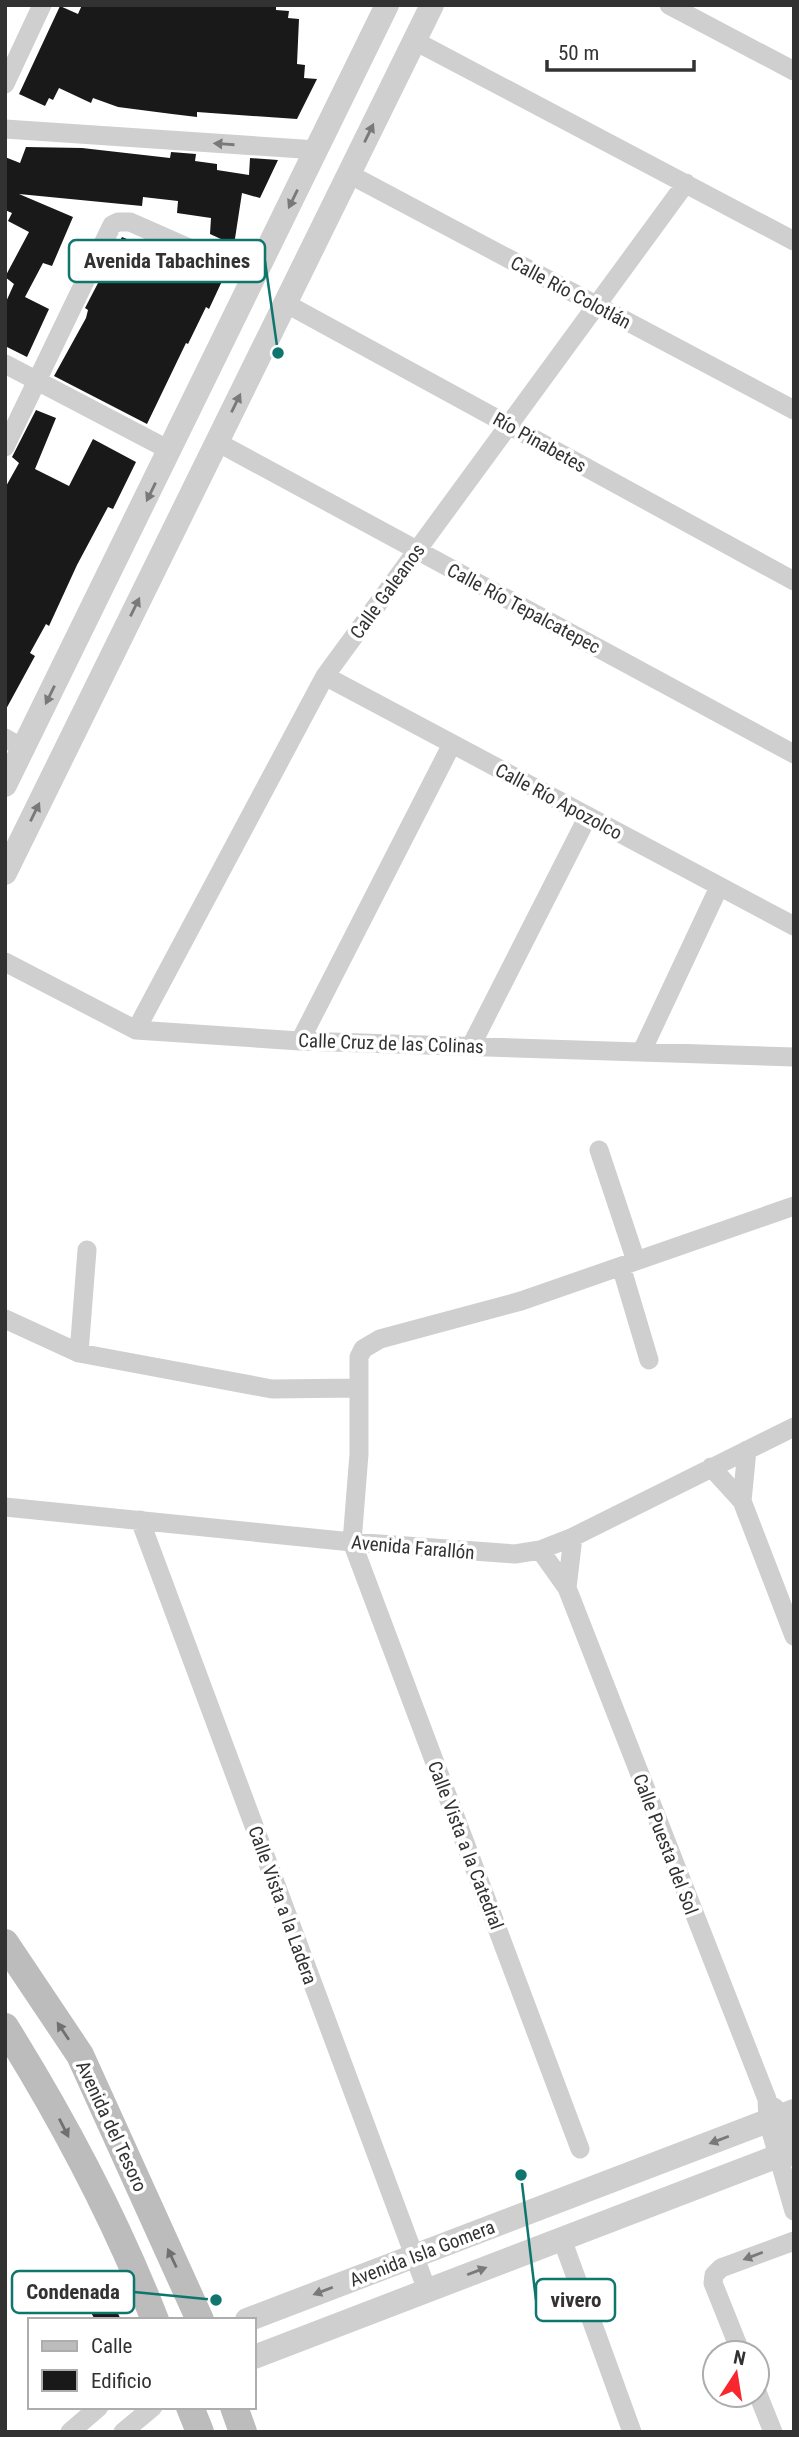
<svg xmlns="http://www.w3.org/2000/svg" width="799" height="2437" viewBox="0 0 799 2437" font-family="'Roboto Condensed',sans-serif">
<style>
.building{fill:#191919}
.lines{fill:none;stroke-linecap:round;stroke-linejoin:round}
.minor{stroke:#cfcfcf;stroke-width:19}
.tertiary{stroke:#cfcfcf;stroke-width:24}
.secondary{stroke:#bcbcbc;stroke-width:28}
.oneway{fill:#797979}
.oneway2{fill:#707070}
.labels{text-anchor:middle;stroke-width:7;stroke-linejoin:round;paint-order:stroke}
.street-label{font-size:19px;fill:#323232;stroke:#fff}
.leader{fill:none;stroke:#0f766e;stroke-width:2.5}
.callout-dot{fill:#0f766e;stroke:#fff;stroke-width:2.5}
.callout{fill:#fff;stroke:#0f766e;stroke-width:2.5}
.callout-label{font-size:21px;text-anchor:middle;font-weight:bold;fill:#323232}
</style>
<rect width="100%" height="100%" fill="#fff"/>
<path class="building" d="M82,5l194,2v3l13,1 -1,7 11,1 -2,45 8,1 -1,13 13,1 -20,40 -100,-7v5l-25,-3 -54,-7 -25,-9 -2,5 -32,-15 -6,12 -4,-2 -4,8 -26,-12 41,-88 18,8z
M26,147l56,1 88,10 1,-6 25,2 -1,7 22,3v6l32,5 1,-17 28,2 -18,38 -18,-5 -8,52 -24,-11 1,-16 -34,-5 1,-12 -35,-4 -1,9 -123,-12 54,23 -21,49 -9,-3 -18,34 24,12 -22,48 -22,-11v-42l9,-20 -9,-7 24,-45 -21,-11 4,-8 -7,-3v-53l15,6z
M122,237l101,42 -14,30 -3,-2 -18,37 -2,-1 -39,81 -93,-48 32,-58 2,-8 -3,-2z
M36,410l20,8 -21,51 34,17 24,-47 43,23 -23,47 -5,-2 -31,58 -28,61 -3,-2 -16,29 5,3 -30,55v-223l14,-25 -7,-6z
M107,2290l14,30h-26l-11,-21z"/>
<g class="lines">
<path class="minor" d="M669,5l125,66
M415,41l379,200
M5,84l37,-79
M5,129l312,21
M349,174l445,236
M285,303l509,278
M5,364l166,87
M217,442l577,312
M5,447l107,-222 6,-3h12l125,55
M325,676l469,250
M5,738l18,10
M5,962l131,68 164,11 494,16
M136,1030l189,-354 361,-493
M300,1041l152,-297
M471,1046l117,-230
M642,1051l77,-164
M599,1150l37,111
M621,1266l28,94
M5,1319l74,34 193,36 87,-1
M79,1353l8,-103
M711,1467l31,34 52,135
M742,1501l5,-51
M5,1507l347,35 163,12 25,-4 33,-13 221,-110
M140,1520l287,770
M540,1550l27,38 200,511 1,22 26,90
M567,1588l6,-51
M774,2107l9,9 11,41
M580,2149l-228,-607 7,-88v-97l4,-8 17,-10 141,-38 273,-95
M562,2239l70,193
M741,2353l-28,-70 1,-8 7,-7 73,-27
M757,2392l16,40
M70,2432l29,-25
M123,2432l30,-25"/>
<path class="tertiary" d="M5,785l382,-780
M5,873l427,-868
M247,2320l547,-209
M254,2357l540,-207"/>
<path class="secondary" d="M5,1943l75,112 120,265
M5,2027c58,93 110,191 150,293
M190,2407l10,25
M234,2407l9,25"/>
</g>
<defs><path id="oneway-solid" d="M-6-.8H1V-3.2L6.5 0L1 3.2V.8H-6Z" transform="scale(1.75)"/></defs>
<g class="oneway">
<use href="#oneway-solid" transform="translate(369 133) rotate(-64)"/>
<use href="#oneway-solid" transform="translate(224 144) rotate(-176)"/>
<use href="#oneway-solid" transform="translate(293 199) rotate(116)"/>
<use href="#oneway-solid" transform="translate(236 403) rotate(-64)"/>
<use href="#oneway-solid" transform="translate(151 492) rotate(116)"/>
<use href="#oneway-solid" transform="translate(135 607) rotate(-64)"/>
<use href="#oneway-solid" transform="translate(50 695) rotate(116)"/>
<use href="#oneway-solid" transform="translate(35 812) rotate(-64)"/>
<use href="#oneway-solid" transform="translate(719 2140) rotate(159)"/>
<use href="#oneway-solid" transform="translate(753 2256) rotate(159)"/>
<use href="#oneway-solid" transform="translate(477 2271) rotate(-21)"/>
<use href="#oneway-solid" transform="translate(323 2291) rotate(159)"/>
</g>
<g class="oneway2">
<use href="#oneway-solid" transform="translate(63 2031) rotate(-124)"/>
<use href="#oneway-solid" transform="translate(64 2128) rotate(63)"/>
<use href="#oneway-solid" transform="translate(172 2258) rotate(-115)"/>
</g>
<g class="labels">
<g class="street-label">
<text transform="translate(571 292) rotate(28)" y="7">Calle Río Colotlán</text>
<text transform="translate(540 442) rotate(29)" y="7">Río Pinabetes</text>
<text transform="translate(387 591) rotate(-54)" y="7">Calle Galeanos</text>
<text transform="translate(524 608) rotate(28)" y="7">Calle Río Tepalcatepec</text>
<text transform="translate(559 801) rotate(28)" y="7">Calle Río Apozolco</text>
<text transform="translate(391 1043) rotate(2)" y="7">Calle Cruz de las Colinas</text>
<text transform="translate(413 1547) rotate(5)" y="7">Avenida Farallón</text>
<text transform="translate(666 1844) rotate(69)" y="7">Calle Puesta del Sol</text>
<text transform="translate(466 1845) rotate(69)" y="7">Calle Vista a la Catedral</text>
<text transform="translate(283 1905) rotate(70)" y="7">Calle Vista a la Ladera</text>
<text transform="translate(112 2126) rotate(65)" y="7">Avenida del Tesoro</text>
<text transform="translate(422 2253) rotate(-21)" y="7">Avenida Isla Gomera</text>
</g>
</g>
<path class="leader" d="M278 353L265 261M216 2300L134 2292M521 2175L536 2300"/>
<g class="callout-dot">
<circle cx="278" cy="353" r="7"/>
<circle cx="216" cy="2300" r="7"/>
<circle cx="521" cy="2175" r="7"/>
</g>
<g class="callout">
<rect x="69" y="240" width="196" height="42" rx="7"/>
<rect x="12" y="2271" width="122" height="42" rx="7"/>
<rect x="536" y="2279" width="79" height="42" rx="7"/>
</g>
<g class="callout-label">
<text x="167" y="268">Avenida Tabachines</text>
<text x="73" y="2299">Condenada</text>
<text x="576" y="2307">vivero</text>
</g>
<rect width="799" height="2437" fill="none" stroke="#323232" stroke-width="14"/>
<rect x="28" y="2318" width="228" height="91" fill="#ffffff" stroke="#adadad" stroke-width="2"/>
<rect x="42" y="2341" width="35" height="10" fill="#bcbcbc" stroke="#adadad" stroke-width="2"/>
<text x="91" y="2353" font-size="21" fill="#323232">Calle</text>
<rect x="42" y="2370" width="35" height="21" fill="#191919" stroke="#adadad" stroke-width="2"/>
<text x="91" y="2388" font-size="21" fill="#323232">Edificio</text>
<g transform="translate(736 2374) rotate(12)"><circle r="33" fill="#ffffff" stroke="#adadad" stroke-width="2"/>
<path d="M0-5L12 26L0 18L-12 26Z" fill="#f7262f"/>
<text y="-10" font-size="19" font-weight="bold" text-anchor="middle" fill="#323232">N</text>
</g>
<path d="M547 60v10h147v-10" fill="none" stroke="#323232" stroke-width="3.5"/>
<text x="558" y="60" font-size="21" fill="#323232" stroke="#ffffff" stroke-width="5" paint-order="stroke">50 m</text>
</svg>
